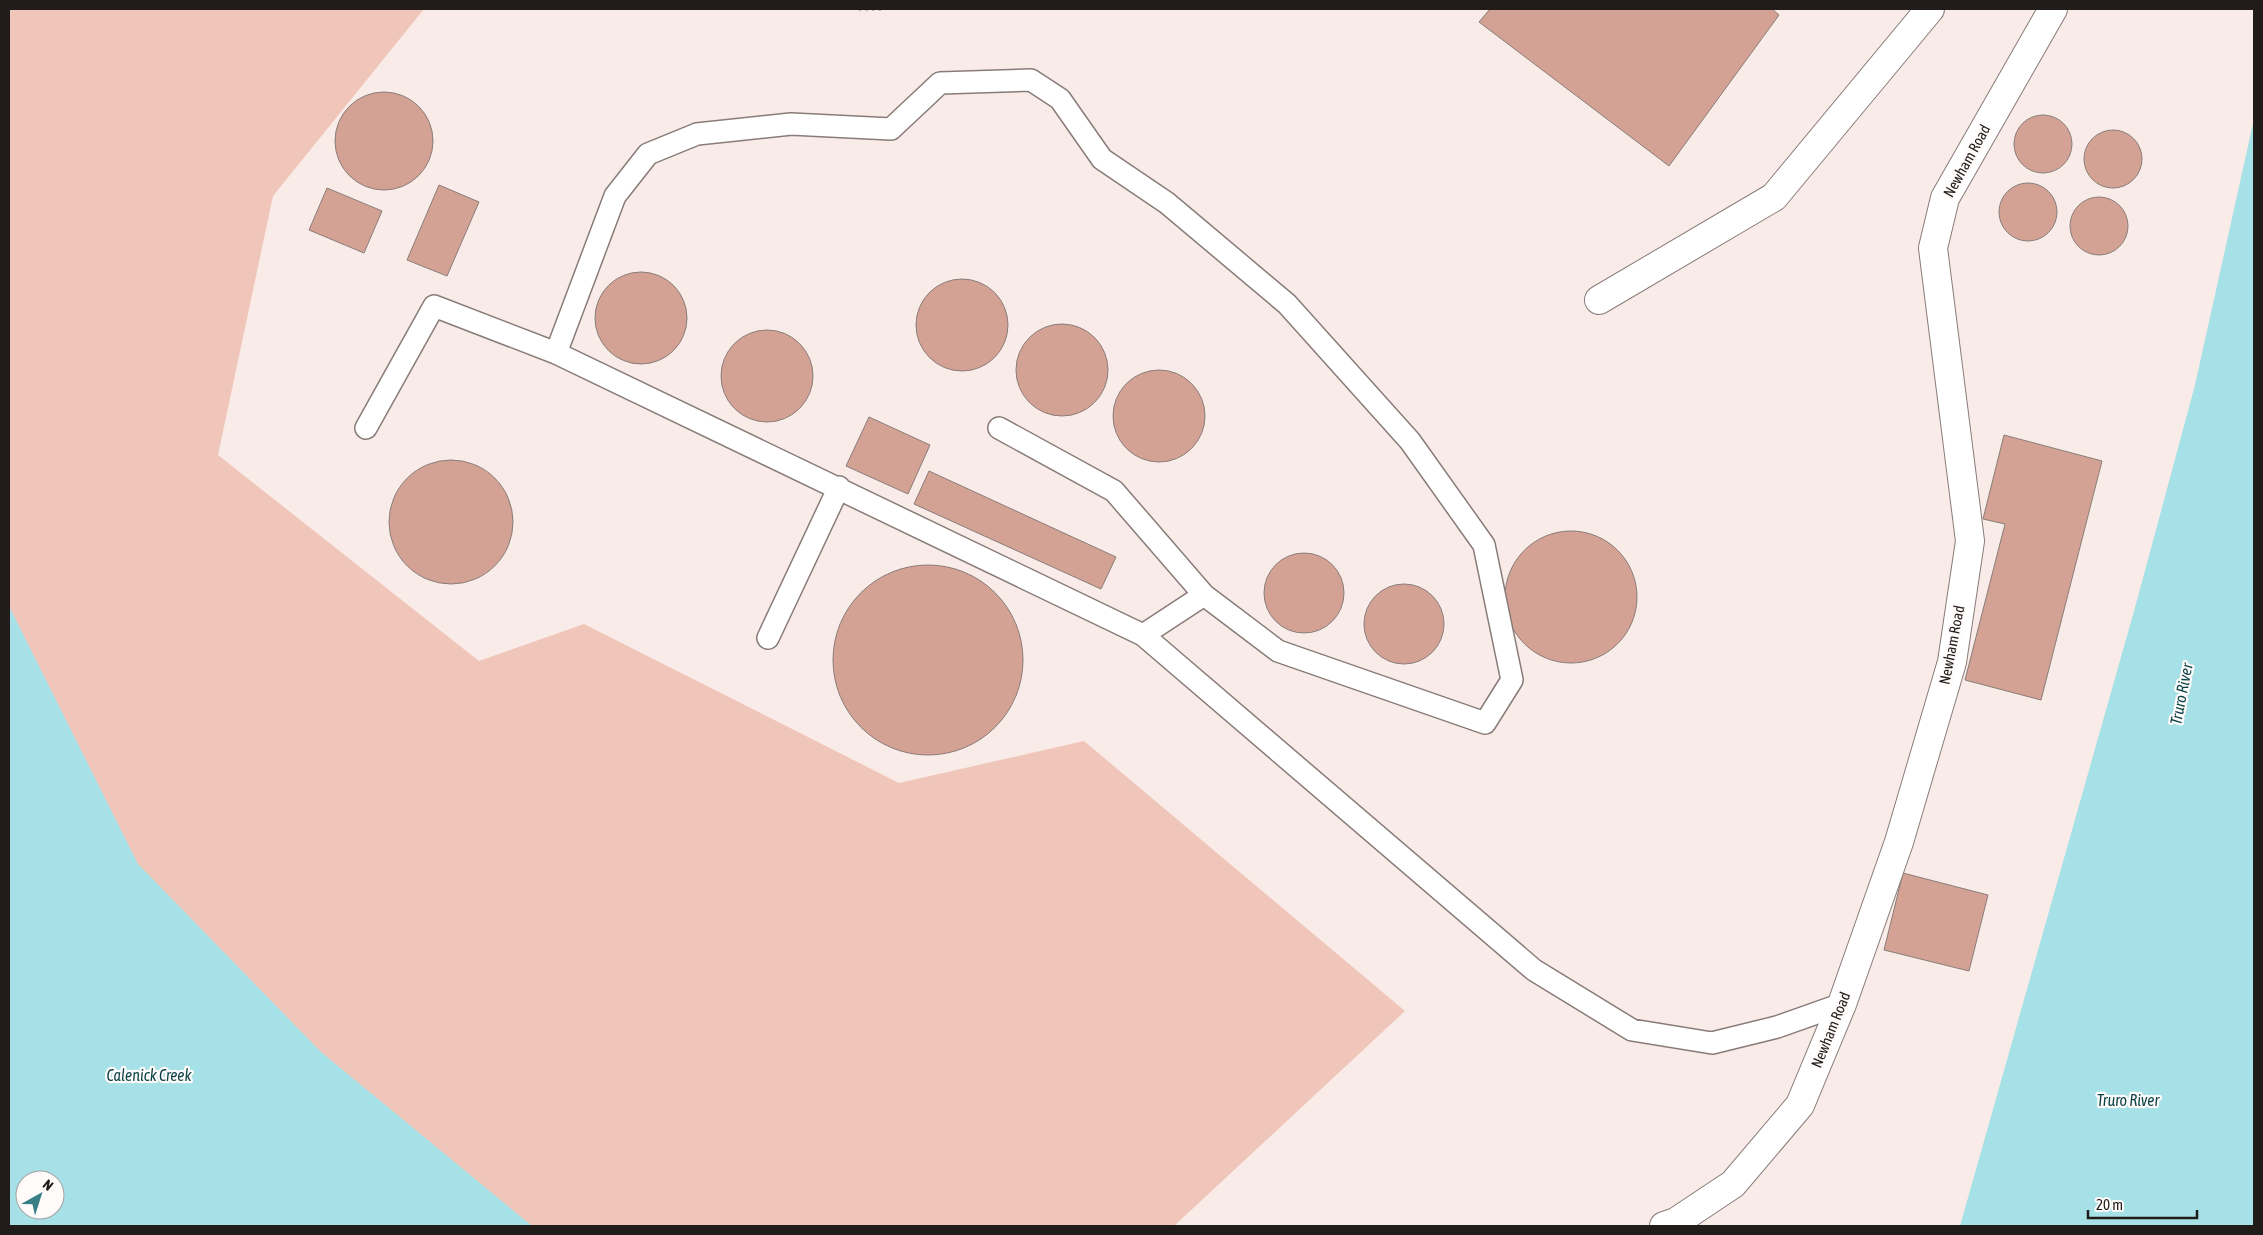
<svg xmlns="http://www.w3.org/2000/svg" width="2263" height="1235" viewBox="0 0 2263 1235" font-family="'Asap Condensed',sans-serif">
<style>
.green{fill:#f0c6ba}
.water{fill:#a5e1e6;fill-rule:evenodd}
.building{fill:#d3a295;stroke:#897d79}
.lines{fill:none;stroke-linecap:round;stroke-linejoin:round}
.service-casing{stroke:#887c78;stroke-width:24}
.minor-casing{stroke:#887c78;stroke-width:30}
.path{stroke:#847b78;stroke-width:3;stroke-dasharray:2.5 4;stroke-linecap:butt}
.service{stroke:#fff;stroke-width:21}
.minor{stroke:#fff;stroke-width:28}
.labels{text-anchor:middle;stroke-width:4.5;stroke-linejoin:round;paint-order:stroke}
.street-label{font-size:15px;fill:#211c1a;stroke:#fefbfa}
.water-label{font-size:16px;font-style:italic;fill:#0c4348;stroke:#fefbfa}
</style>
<rect width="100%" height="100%" fill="#f9ebe7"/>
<path class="green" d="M9,9h415l-151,187 -55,259 261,206 105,-37 315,159 185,-42 321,270 -231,215h-768l-397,-145z"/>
<path class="water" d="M2254,119v1107h-294l176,-622 59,-219z
M9,606l129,258 183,188 211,174h-523zM25,1180h30v30h-30z"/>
<path class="building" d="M1490,9h282l7,6 -110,151 -190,-144z
M335 141a49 49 0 1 1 98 0a49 49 0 1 1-98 0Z
M2014 144a29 29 0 1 1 58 0a29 29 0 1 1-58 0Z
M2084 159a29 29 0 1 1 58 0a29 29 0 1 1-58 0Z
M1999 212a29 29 0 1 1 58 0a29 29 0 1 1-58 0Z
M439,185l40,17 -32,74 -40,-16z
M327,188l55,23 -18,42 -55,-23z
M2070 226a29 29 0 1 1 58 0a29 29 0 1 1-58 0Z
M595 318a46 46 0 1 1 92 0a46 46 0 1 1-92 0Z
M916 325a46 46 0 1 1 92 0a46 46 0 1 1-92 0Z
M1016 370a46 46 0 1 1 92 0a46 46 0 1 1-92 0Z
M721 376a46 46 0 1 1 92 0a46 46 0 1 1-92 0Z
M1113 416a46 46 0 1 1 92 0a46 46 0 1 1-92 0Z
M869,417l61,28 -22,49 -62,-28z
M2004,435l98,26 -61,239 -76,-20 40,-156 -22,-5z
M389 522a62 62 0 1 1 124 0a62 62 0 1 1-124 0Z
M929,471l187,86 -15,32 -187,-85z
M1505 597a66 66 0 1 1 132 0a66 66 0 1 1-132 0Z
M1264 593a40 40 0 1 1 80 0a40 40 0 1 1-80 0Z
M833 660a95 95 0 1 1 190 0a95 95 0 1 1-190 0Z
M1364 624a40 40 0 1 1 80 0a40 40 0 1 1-80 0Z
M1903,873l85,22 -19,76 -85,-21z"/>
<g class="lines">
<g class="service-casing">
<path id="service" d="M366,428l68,-122 122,47
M999,428l115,63 90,104 74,56 207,72 27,-43 -28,-135 -74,-104 -123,-137 -120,-101 -65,-44 -42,-60 -29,-19 -91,3 -49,46 -100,-5 -94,10 -49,20 -33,42 -59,157 587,282 391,335 98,60 80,13 65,-16 65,-23
M1143,635l61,-40
M768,638l71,-151"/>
</g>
<g class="minor-casing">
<path id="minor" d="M1599,300l175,-103 156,-188
M1664,1226l12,-4 57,-38 67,-79 42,-101 57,-162 53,-180 18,-121 -37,-293 12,-50 108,-189"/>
</g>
<path class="path" d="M859,9h22"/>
<use href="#service" class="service"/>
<use href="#minor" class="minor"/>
</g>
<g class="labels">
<g class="street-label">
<text transform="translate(1967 161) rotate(-61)" y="5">Newham Road</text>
<text transform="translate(1952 645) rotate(-79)" y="5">Newham Road</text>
<text transform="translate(1831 1030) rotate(-68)" y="5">Newham Road</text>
</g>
<g class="water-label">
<text transform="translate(2181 694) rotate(-79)" y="6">Truro River</text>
<text x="149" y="1081">Calenick Creek</text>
<text x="2128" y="1106">Truro River</text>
</g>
</g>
<rect width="2263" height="1235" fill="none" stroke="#211c1a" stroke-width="20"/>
<g transform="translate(40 1195) rotate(39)"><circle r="24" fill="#fefbfa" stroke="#a6a2a0"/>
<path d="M0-4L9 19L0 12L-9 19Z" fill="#377f85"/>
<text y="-8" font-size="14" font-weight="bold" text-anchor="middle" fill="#211c1a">N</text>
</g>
<path d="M2088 1210v8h109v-8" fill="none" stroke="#211c1a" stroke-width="2.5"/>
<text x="2096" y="1210" font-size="15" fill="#211c1a" stroke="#fefbfa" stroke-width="4" paint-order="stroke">20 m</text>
</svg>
